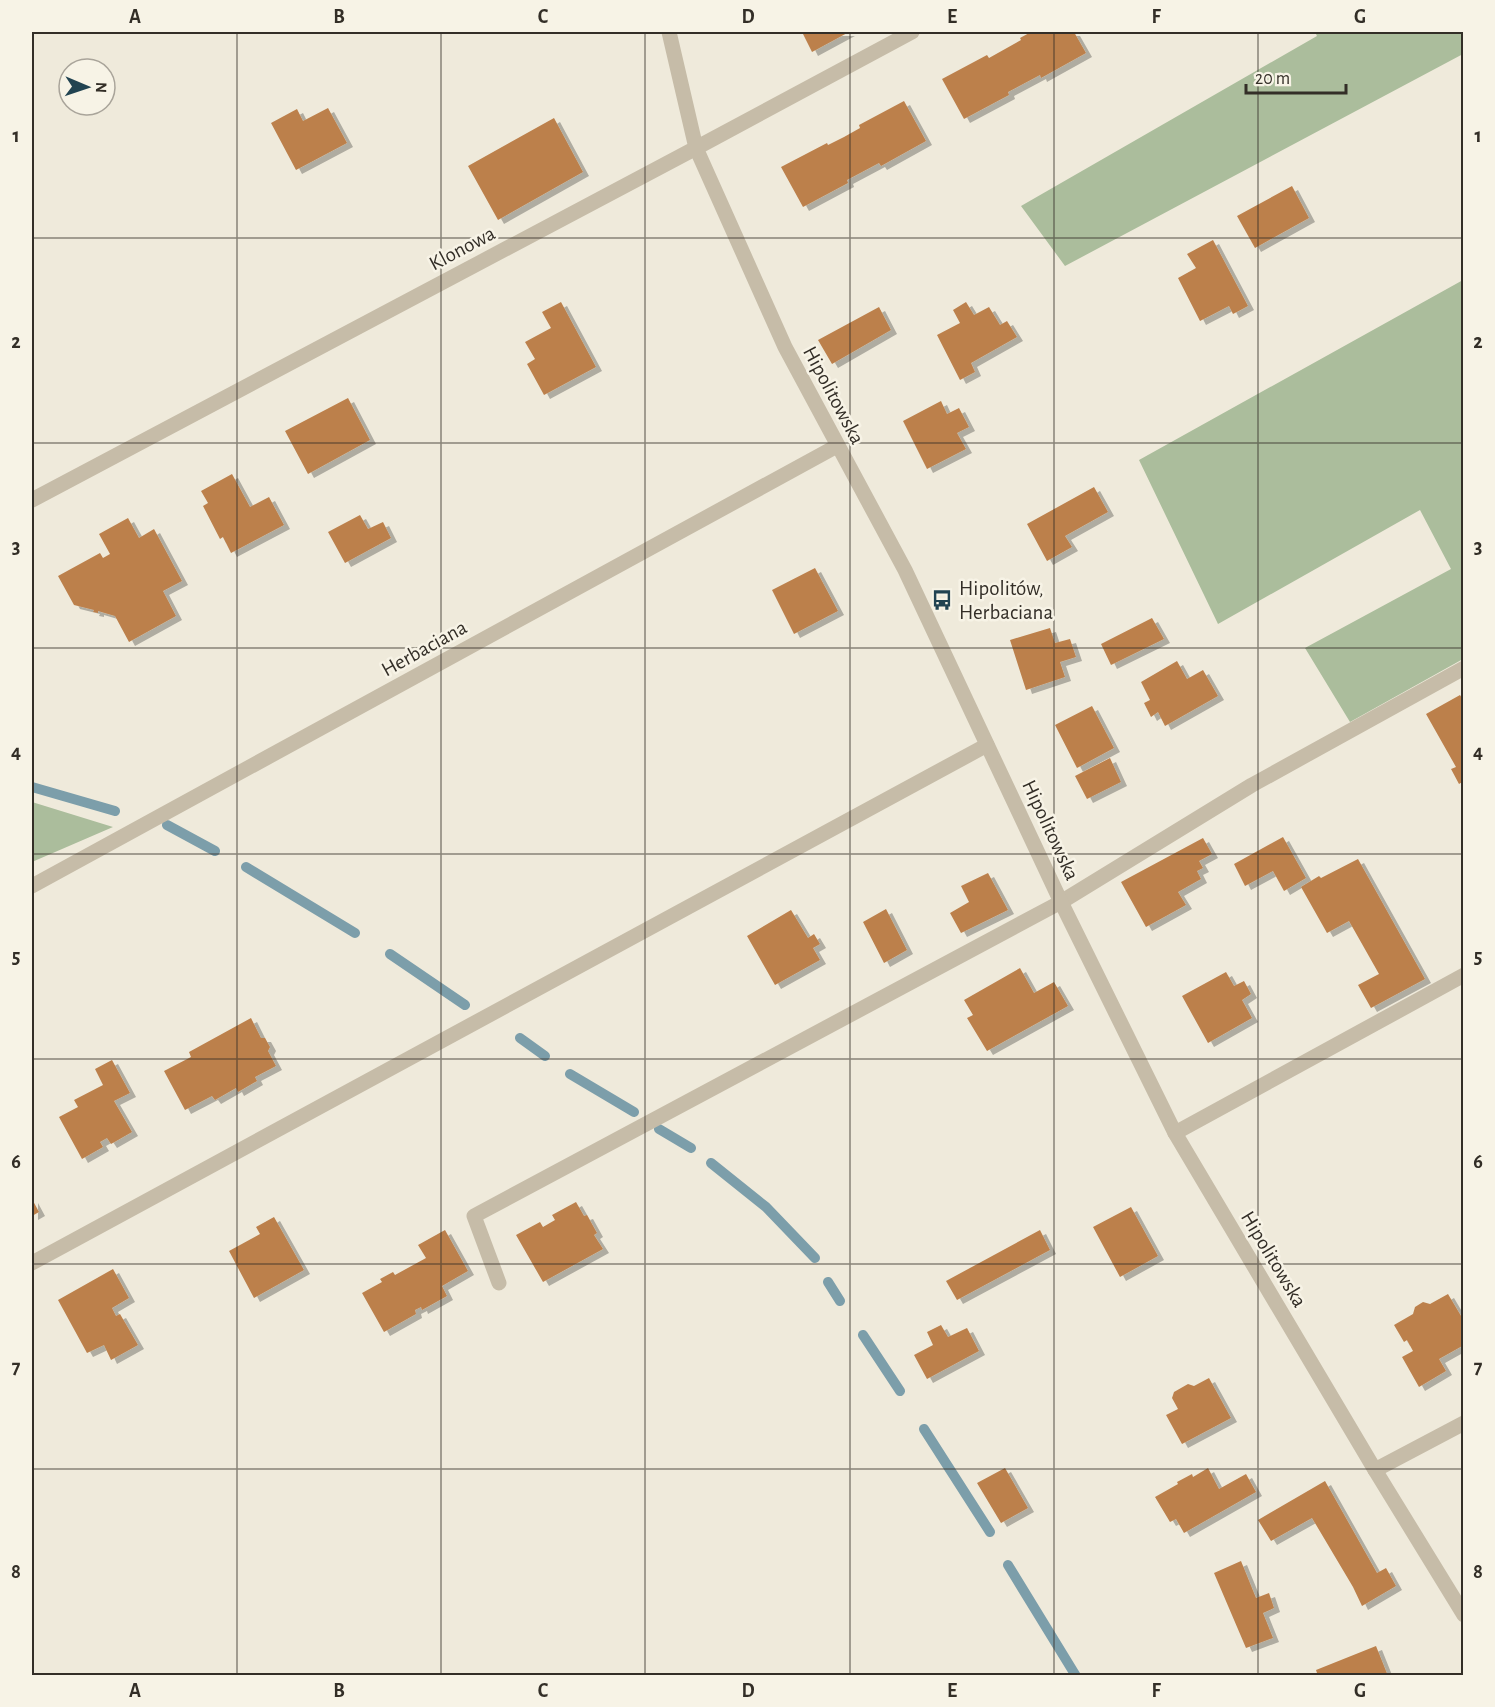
<svg xmlns="http://www.w3.org/2000/svg" width="1495" height="1707" viewBox="0 0 1495 1707" font-family="'Alegreya Sans',sans-serif">
<style>
.green{fill:#abbd9c}
.lines{fill:none;stroke-linecap:round;stroke-linejoin:round}
.stream{stroke:#7c9eaa;stroke-width:10}
.building{fill:#bc804c;filter:url(#shadow)}
.service{stroke:#c6bca8;stroke-width:15}
.minor{stroke:#c6bca8;stroke-width:15}
.grid{fill:none;stroke:#332e27;stroke-width:1.5;stroke-opacity:0.55}
.labels{text-anchor:middle;stroke-width:5;stroke-linejoin:round;paint-order:stroke}
.street-label{font-size:21px;fill:#332e27;stroke:#f7f3e6}
.poi-label{font-size:21px;fill:#332e27;stroke:#f7f3e6;text-anchor:start}
.neatline{fill:none;stroke:#332e27;stroke-width:2}
.grid-label{font-size:20px;text-anchor:middle;font-weight:bold;fill:#332e27}
</style>
<defs>
<filter id="shadow"><feDropShadow dx="6" dy="4" stdDeviation="0" flood-color="#0004"/></filter>
</defs>
<rect width="100%" height="100%" fill="#efeadb"/>
<path class="green" d="M1315,32h148v22l-398,212 -44,-60 296,-170z
M1463,280v379l-113,63 -45,-74 146,-79 -31,-59 -202,114 -79,-164z
M32,802l81,25 -81,35z"/>
<g class="lines">
<path class="stream" d="M32,787l83,24
M167,825l48,26
M246,867l109,66
M390,954l75,51
M520,1038l25,18
M570,1074l64,38
M659,1129l32,19
M711,1163l55,44 49,51
M828,1282l12,19
M863,1335l37,56
M924,1429l66,103
M1008,1565l68,111"/>
</g>
<path class="building" d="M802,32h47l-37,20z
M1031,32h43l12,21 -45,25 -1,-3 -32,17 1,3 -45,24 -22,-40 45,-24 2,3 32,-18 -1,-2z
M904,101l22,40 -45,25 -2,-3 -32,17 1,3 -45,24 -22,-40 46,-24 1,2 16,-8 16,-9 -1,-3z
M328,108l19,35 -51,27 -25,-47 26,-14 6,12z
M554,118l29,54 -85,48 -30,-54z
M1292,186l17,32 -54,30 -18,-32z
M1213,240l35,66 -15,8 -4,-8 -29,15 -22,-43 18,-10 -9,-14z
M561,302l35,65 -52,28 -17,-31 8,-5 -10,-17 26,-14 -9,-16z
M966,302l8,13 15,-8 11,18 7,-4 10,16 -46,26 4,9 -15,8 -23,-45 23,-12 -7,-13z
M879,307l12,23 -59,34 -14,-24z
M348,398l22,42 -62,34 -23,-43z
M941,401l6,13 12,-6 10,19 -12,6 9,16 -39,20 -24,-48z
M232,474l18,33 19,-10 15,28 -53,28 -8,-16 -3,2 -17,-33 5,-3 -7,-12z
M1094,487l14,25 -43,24 7,11 -25,14 -20,-37z
M360,515l8,14 15,-7 8,16 -46,25 -17,-31z
M128,518l11,20 15,-9 28,52 -19,10 13,25 -47,26 -14,-26 -17,-5v2l-5,-1 1,-2 -20,-5 -16,-29 42,-23 3,5 7,-4 -11,-20z
M815,568l23,43 -44,23 -22,-44z
M1152,618l12,21 -53,26 -10,-21z
M1050,628l5,15 15,-4 6,18 -16,5 5,15 -39,13 -16,-50z
M1177,661l10,18 16,-9 15,26 -53,30 -7,-14 -7,5 -7,-14 6,-3 -9,-18z
M1460,695l4,6v80l-5,3 -8,-15 5,-2 -30,-53z
M1092,706l22,42 -37,20 -22,-43z
M1110,758l11,24 -34,17 -12,-23z
M1283,837l23,41 -22,13 -11,-20 -28,15 -11,-22z
M1203,838l9,16 -13,7 4,7 -6,3 4,8 -23,13 8,13 -40,22 -25,-45z
M1358,859l67,120 -54,29 -13,-23 21,-11 -30,-53 -22,12 -26,-46 18,-11 2,2z
M988,873l20,37 -47,23 -11,-20 19,-11 -8,-16z
M886,909l21,41 -23,13 -21,-41z
M791,910l17,28 6,-4 6,10 -7,4 7,12 -45,25 -28,-49z
M1020,968l14,25 20,-11 14,24 -81,45 -20,-33 6,-3 -9,-15z
M1226,972l8,14 10,-5 7,13 -9,6 10,18 -44,25 -26,-47z
M251,1018l10,20h4l5,9 -2,4 8,15 -21,11 2,4 -19,11 -2,-4 -21,12 -3,-4 -27,14 -21,-39 27,-14 -2,-5z
M112,1060l18,33 -16,8 18,31 -21,12 -4,-6 -7,4 3,5 -21,12 -23,-42 19,-10 -4,-7 29,-15 -8,-16z
M32,1199l7,13 -7,4z
M576,1202l8,14 3,-1 10,18 -3,2 9,14 -60,33 -27,-47 24,-13 3,5 12,-7 -3,-5z
M1131,1207l27,49 -38,21 -27,-50z
M274,1217l30,53 -50,28 -25,-47 31,-17 -4,-7z
M445,1230l23,41 -26,15 5,10 -25,14 -1,-3 -6,3 1,4 -32,18 -22,-39 20,-11 -2,-3 13,-7 2,3 31,-17 -8,-13z
M1040,1230l10,20 -93,50 -11,-19z
M113,1269l16,29 -17,10 4,8 4,-2 18,31 -27,15 -7,-15 -17,8 -29,-53z
M1448,1294l16,27v24l-25,14 7,12 -27,16 -17,-30 11,-6 -6,-11 -3,2 -10,-17 19,-11 2,-7 8,-5 7,2z
M941,1325l7,12 19,-9 12,23 -52,28 -13,-24 19,-10 -6,-13z
M1209,1378l22,40 -49,26 -16,-29 12,-6 -6,-11 2,-6 14,-8 6,2z
M1005,1468l23,40 -27,15 -24,-40z
M1208,1468l11,21 27,-15 10,18 -72,41 -8,-14 -6,3 -15,-25 23,-13 -1,-2 15,-8 1,3z
M1325,1481l52,92 9,-5 10,18 -34,20 -9,-19 -41,-69 -41,23 -13,-21z
M1241,1561l15,37 13,-5 5,15 -11,5 10,25 -27,10 -32,-75z
M1376,1646l12,30h-70l-2,-6z"/>
<g class="lines">
<path class="service" d="M1175,1133l289,-158
M32,1263l955,-518
M499,1283l-25,-67 587,-314 191,-117 212,-117
M1375,1470l89,-47"/>
<path class="minor" d="M669,32l27,116 89,199 120,223 156,332 114,231 200,337 89,145
M32,500l664,-352 216,-116
M32,886l805,-440"/>
</g>
<path class="grid" d="M237,32v1644M441,32v1644M645,32v1644M850,32v1644M1054,32v1644M1258,32v1644M32,238h1432M32,443h1432M32,648h1432M32,854h1432M32,1059h1432M32,1264h1432M32,1469h1432"/>
<defs>
<g id="bus-bare" transform="scale(1.62)"><path d="M-5-6H5V4H4V6H2V4H-2V6H-4V4H-5ZM-3.5-4V0h7V-4ZM-3.5 1.2v1.5H-2V1.2ZM2 1.2v1.5H3.5V1.2Z" fill="#214351" stroke="#f7f3e6" stroke-width="2.5" paint-order="stroke"/></g>
</defs>
<g fill-rule="evenodd">
<use href="#bus-bare" x="942" y="600"/>
</g>
<g class="labels">
<g class="street-label">
<text transform="translate(462 248) rotate(-28)" y="7">Klonowa</text>
<text transform="translate(834 395) rotate(62)" y="7">Hipolitowska</text>
<text transform="translate(424 648) rotate(-29)" y="7">Herbaciana</text>
<text transform="translate(1051 830) rotate(65)" y="7">Hipolitowska</text>
<text transform="translate(1274 1259) rotate(59)" y="7">Hipolitowska</text>
</g>
<g class="poi-label">
<text x="959" y="595">Hipolitów,<tspan x="959" dy="24">Herbaciana</tspan></text>
</g>
</g>
<rect width="1495" height="1707" fill="none" stroke="#f7f3e6" stroke-width="66"/>
<g transform="translate(87 87) rotate(92)"><circle r="28" fill="#f7f3e6" stroke="#a9a49a" stroke-width="1.5"/>
<path d="M0-4.5L10 22L0 15L-10 22Z" fill="#214351"/>
<text y="-9" font-size="16" font-weight="bold" text-anchor="middle" fill="#332e27">N</text>
</g>
<path d="M1246 84v9h100v-9" fill="none" stroke="#332e27" stroke-width="3"/>
<text x="1255" y="84" font-size="18" fill="#332e27" stroke="#f7f3e6" stroke-width="4.5" paint-order="stroke">20 m</text>
<rect x="33" y="33" width="1429" height="1641" class="neatline"/>
<g class="grid-label">
<text x="135" y="23">A</text>
<text x="339" y="23">B</text>
<text x="543" y="23">C</text>
<text x="748" y="23">D</text>
<text x="952" y="23">E</text>
<text x="1156" y="23">F</text>
<text x="1360" y="23">G</text>
<text x="16" y="142">1</text>
<text x="1478" y="142">1</text>
<text x="16" y="348">2</text>
<text x="1478" y="348">2</text>
<text x="16" y="553">3</text>
<text x="1478" y="553">3</text>
<text x="16" y="758">4</text>
<text x="1478" y="758">4</text>
<text x="16" y="963">5</text>
<text x="1478" y="963">5</text>
<text x="16" y="1168">6</text>
<text x="1478" y="1168">6</text>
<text x="16" y="1373">7</text>
<text x="1478" y="1373">7</text>
<text x="16" y="1578">8</text>
<text x="1478" y="1578">8</text>
<text x="135" y="1697">A</text>
<text x="339" y="1697">B</text>
<text x="543" y="1697">C</text>
<text x="748" y="1697">D</text>
<text x="952" y="1697">E</text>
<text x="1156" y="1697">F</text>
<text x="1360" y="1697">G</text>
</g>
</svg>
